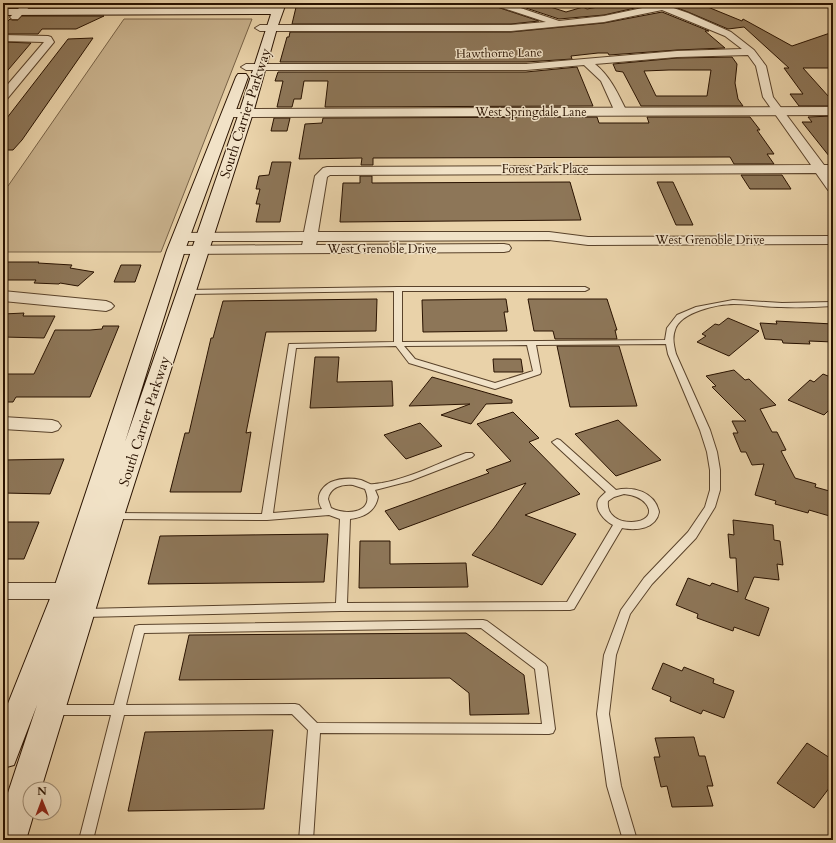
<svg xmlns="http://www.w3.org/2000/svg" width="836" height="843" viewBox="0 0 836 843" font-family="Cardo,serif">
<style>
.green{fill:#c8b18c;stroke:#786246}
.building{fill:#8d7658;stroke:#291200;fill-rule:evenodd}
.lines{fill:none;stroke-linecap:round;stroke-linejoin:round}
.service-casing{stroke:#59422a;stroke-width:2}
.minor-casing{stroke:#59422a;stroke-width:2}
.tertiary-casing{stroke:#59422a;stroke-width:2}
.secondary-casing{stroke:#291200;stroke-width:2}
.service{fill:#f1e2c7;fill-rule:evenodd}
.minor{fill:#f1e2c7;fill-rule:evenodd}
.tertiary{fill:#f1e2c7;fill-rule:evenodd}
.secondary{fill:#f1e2c7;fill-rule:evenodd}
.labels{text-anchor:middle;stroke-width:3;stroke-linejoin:round;paint-order:stroke}
.far-street-label{font-size:12px;fill:#291200;stroke:#f1e2c7}
.street-label{font-size:14px;fill:#291200;stroke:#f1e2c7}
</style>
<rect width="100%" height="100%" fill="#e9d2a9"/>
<filter id="stains"><feTurbulence type="fractalNoise" baseFrequency=".005" numOctaves="4"/><feColorMatrix values="0 0 0 0 .2 0 0 0 0 .09 0 0 0 0 .02 0 0 0 .5 -.17"/></filter>
<radialGradient id="worn" r=".72"><stop offset=".6" stop-color="#630" stop-opacity="0"/><stop offset="1" stop-color="#630" stop-opacity=".3"/></radialGradient>
<path class="green" d="M124,19h128l-91,233h-158v-66h5z"/>
<path class="building" d="M34,3h80l-3,4h-80z
M297,3h195l2,3 45,15 -28,3h-219z
M511,3h27l28,9 17,-5 4,2 33,-6h26l2,2 -44,10 -45,4z
M664,3h34l44,18 1,-2 49,27 41,-14v36h-30l26,29h4v9h-34l-9,-12h13l-19,-26h5l-45,-41 -16,2 -40,-17z
M662,12l47,19h-4l20,17 -48,2 -68,5 -1,-2h-10l-27,3 1,3 -46,3h-246l7,-25h2l1,-5h221l93,-9z
M22,16h82l-28,13h-34l-4,5h-35v-8l7,-7 2,1h6z
M93,38l-71,102 -9,10h-10v-27l65,-84z
M3,42l28,1 -28,33z
M732,57l5,7 -2,19 3,16 5,7h-102l-18,-34 -7,-1 -3,-7 64,-6zM669,70h42l-4,26h-51l-12,-25z
M577,67l16,39 -268,1 3,-26h-24l-3,18h-7l-2,8h-15l6,-26h-8l3,-9h248z
M833,116v45l-31,-39h10l-4,-5z
M597,117l2,6h50l-2,-6h103l10,13h-3l17,24h-7l7,10h-40l-4,-7 -357,1v7h-12l1,-7 -63,1 6,-35 17,-1 1,-5z
M274,118h16l-3,13h-16z
M272,162h19l-11,60h-24l4,-18h-4l4,-15h-4l3,-13 10,-1z
M741,175h41l9,14h-41z
M360,176h12v7l198,-1 11,38 -241,2 3,-39h17z
M657,182h16l20,43h-17z
M3,262h36l-1,1 34,2 -2,3 24,4 -16,14 -18,-3 -1,1 -25,-1 2,-3h-33z
M121,265h20l-6,17h-21z
M377,299l-1,32 -110,1 -20,101 5,-1 -10,60h-71l15,-59h4l22,-95h2l10,-37z
M506,299l2,13h-4l3,19 -84,1 -1,-32z
M528,299h79l10,31h-2l2,9h-62l-2,-8h-19z
M24,313l-1,3h32l-11,22 -41,-1v-23z
M728,318l31,13 -30,25 -32,-14 9,-6 -4,-2 13,-10 4,1z
M776,321l57,3v18l-24,-1 1,3 -27,-1 -1,-3 -17,-1 -5,-16 17,1z
M103,326h16l-29,71h-74l-3,5h-10v-28h31l21,-44h35l12,-1z
M557,346h62l18,60 -67,1z
M315,357h24l-2,25 55,-1 1,25 -83,2z
M493,359h28l2,13h-29z
M734,370l11,10 4,-1 27,26 -16,4 12,23h5l9,18 -5,1 14,27 21,6 -1,3 18,5v25l-24,-7 -1,3 -33,-9 1,-3 -21,-6 9,-31 -12,1 -6,-13h-5l-8,-19h5l-6,-12h14l-34,-34 4,-1 -10,-10z
M823,374l10,4v28l-9,9 -36,-15 22,-20 4,2z
M432,377l80,23v3l-26,1 -15,20 -30,-9 29,-11 -61,2z
M513,412l26,26 -10,4 51,52 -55,21 51,19 -34,51 -70,-30 22,-27 32,-45 -127,47 -14,-19 104,-38 -3,-3 25,-9 -34,-37z
M618,420l43,40 -45,16 -41,-42z
M420,423l22,23 -36,13 -22,-24z
M64,459l-14,35 -47,-1v-33z
M733,520l40,5 1,15 6,1 3,24 -6,-1 2,16 -25,-3 -9,22 24,9 -10,28 -25,-9 -1,4 -36,-13 1,-4 -22,-9 12,-27 22,8 2,-3 26,9 -2,-34h-6l-2,-24 6,1z
M3,522h36l-15,37h-21z
M328,534l-4,48 -176,2 12,-48z
M360,541h30v23l76,-1 2,24 -109,1z
M466,633l58,42 5,39 -59,1 -1,-22 -19,-15 -271,2 10,-45z
M663,663l19,8 2,-4 30,12 -1,4 21,8 -10,27 -21,-8 -2,4 -31,-13 1,-4 -19,-8z
M273,730l-9,79 -136,2 17,-79z
M694,737l5,19h6l8,30h-6l6,20 -41,1 -5,-21 -6,1 -7,-30h6l-5,-19z
M807,743l26,17v23l-19,25 -37,-25z"/>
<g class="lines">
<g class="service-casing">
<path id="service" d="M398,287h187l4,2 -4,2h-183v51l263,-2 2,-12 10,-13 19,-8 37,-7 49,3 51,-1v4c-17,1 -35,2 -52,1 -16,0 -31,-3 -47,-3 -16,0 -54,8 -59,26 -3,8 -1,16 1,24l34,76 7,22 3,18v20l-5,17 -19,31 -44,46 -22,30 -14,41 -7,59 12,72 16,54h-14l-16,-54 -10,-72 7,-59 17,-45 23,-32 44,-46 17,-25 5,-17v-20l-3,-18 -7,-22 -32,-76 -2,-10 -130,1 5,27 -1,2 -45,15 -86,-26 -13,-17 -100,2 -23,165 49,-4c-7,-11 -2,-21 9,-27 10,-4 21,-4 30,-2 3,1 6,3 9,4 3,1 9,-1 12,-1 29,-5 56,-20 84,-30h6l2,2 -2,2 -62,24 -35,9 3,7c-3,15 -14,20 -28,22l-3,84 220,-1 46,-77c-8,-4 -20,-16 -14,-26 2,-3 5,-5 7,-7l-52,-48 -2,-2 5,-3 3,1 56,50c17,-4 39,2 43,22 -3,17 -23,19 -37,16l-48,81 -4,1 -229,1 -257,6 -4,-1 -2,-3 2,-3 4,-1 252,-6 4,-84 -11,-4 -62,5 -155,-1 -4,-1 -1,-2 1,-2 4,-1 150,1 27,-170 105,-2v-51l-207,3h-3v-4zM527,345l6,26 -38,12 -80,-24 -11,-13zM353,485l12,4c11,24 -18,27 -34,19l-3,-9c2,-12 14,-15 25,-14zM624,494c8,1 17,3 22,10 17,22 -42,27 -38,-3l6,-4z
M483,620l4,1 58,43 2,3 8,62 -2,4 -4,1 -229,-1 -7,107h-14l9,-110 -16,-16 -168,1 -31,125h-14l32,-125h-57l-4,-1 -2,-4 2,-4 4,-1h60l21,-79 4,-1zM481,628l54,41 7,55 -225,-1 -18,-18 -4,-1 -169,1 18,-72z"/>
</g>
<g class="minor-casing">
<path id="minor" d="M24,3h9l-15,16h-6l-2,-2z
M493,3h13l53,18 45,-5 48,-10 -5,-3h12l29,10 43,19 23,18 12,16 7,31 51,68h9v8h-4l4,5v13l-5,-1 -12,-17 -486,2 -3,2 -9,55h231l39,5 245,-1v8l-245,1 -39,-5 -232,1 -1,4 188,-1 5,1 2,3 -2,3 -5,1 -328,2 -5,-1 -2,-3 2,-3 5,-1 126,-1 1,-4h-123l-5,-1 -2,-3 2,-3 5,-1 124,-1 11,-56 8,-8 4,-1 484,-2 -48,-68 -7,-31 -8,-11 -71,2 -82,7c16,13 23,30 32,48l-6,3 -6,-3 -14,-31 -17,-16 -58,5h-280l-5,-3 5,-3h280l151,-13 65,-2 -17,-13 -63,-26 -58,12 -93,9h-251l-5,-3 5,-3h251l35,-3 -52,-17z
M824,3h9v4l-8,-2z
M3,35l45,1 3,1 3,5 -47,57 -4,1v-10l41,-48 -41,-1z
M3,291l103,10 5,2 3,3 -3,3 -5,2 -103,-10z
M3,417l49,3 6,2 3,4 -3,4 -6,2 -49,-3z
M3,583h73l8,2 3,6 -3,6 -8,2h-73z"/>
</g>
<g class="tertiary-casing">
<path id="tertiary" d="M833,107v8l-603,2 -5,-1 -2,-3 2,-3 5,-1z"/>
</g>
<g class="secondary-casing">
<path id="secondary" d="M276,3h10l-9,25 -24,85 -129,403 -83,273h-11v24h4l-8,27h-23v-32l34,-103 -23,60 -11,3v-52l50,-125 114,-341 69,-173 2,-3h8l2,3 -63,173 -60,192 114,-329 32,-99 -268,1v-6l271,-1z"/>
</g>
<use href="#service" class="service"/>
<use href="#minor" class="minor"/>
<use href="#tertiary" class="tertiary"/>
<use href="#secondary" class="secondary"/>
</g>
<g class="labels">
<g class="far-street-label">
<text transform="translate(499 53) rotate(-1)" y="4">Hawthorne Lane</text>
<text x="531" y="116">West Springdale Lane</text>
<text x="545" y="173">Forest Park Place</text>
<text x="710" y="244">West Grenoble Drive</text>
<text x="382" y="253">West Grenoble Drive</text>
</g>
<g class="street-label">
<text transform="translate(245 113) rotate(-72)" y="5">South Carrier Parkway</text>
<text transform="translate(144 421) rotate(-72)" y="5">South Carrier Parkway</text>
</g>
</g>
<rect width="836" height="843" fill="none" stroke="#e9d2a9" stroke-width="16"/>
<rect x="4" y="4" width="828" height="835" fill="none" stroke="#291200" stroke-width="2"/>
<rect x="8" y="8" width="820" height="827" fill="none" stroke="#291200"/>
<g transform="translate(42 801) rotate(359)"><circle r="19" fill="#f1e2c7" stroke="#a18f77"/>
<path d="M0-3L7 15L0 10L-7 15Z" fill="#8f2418"/>
<text y="-6" font-size="11" font-weight="bold" text-anchor="middle" fill="#291200">N</text>
</g>
<rect width="100%" height="100%" filter="url(#stains)"/>
<rect width="100%" height="100%" fill="url(#worn)"/>
</svg>
